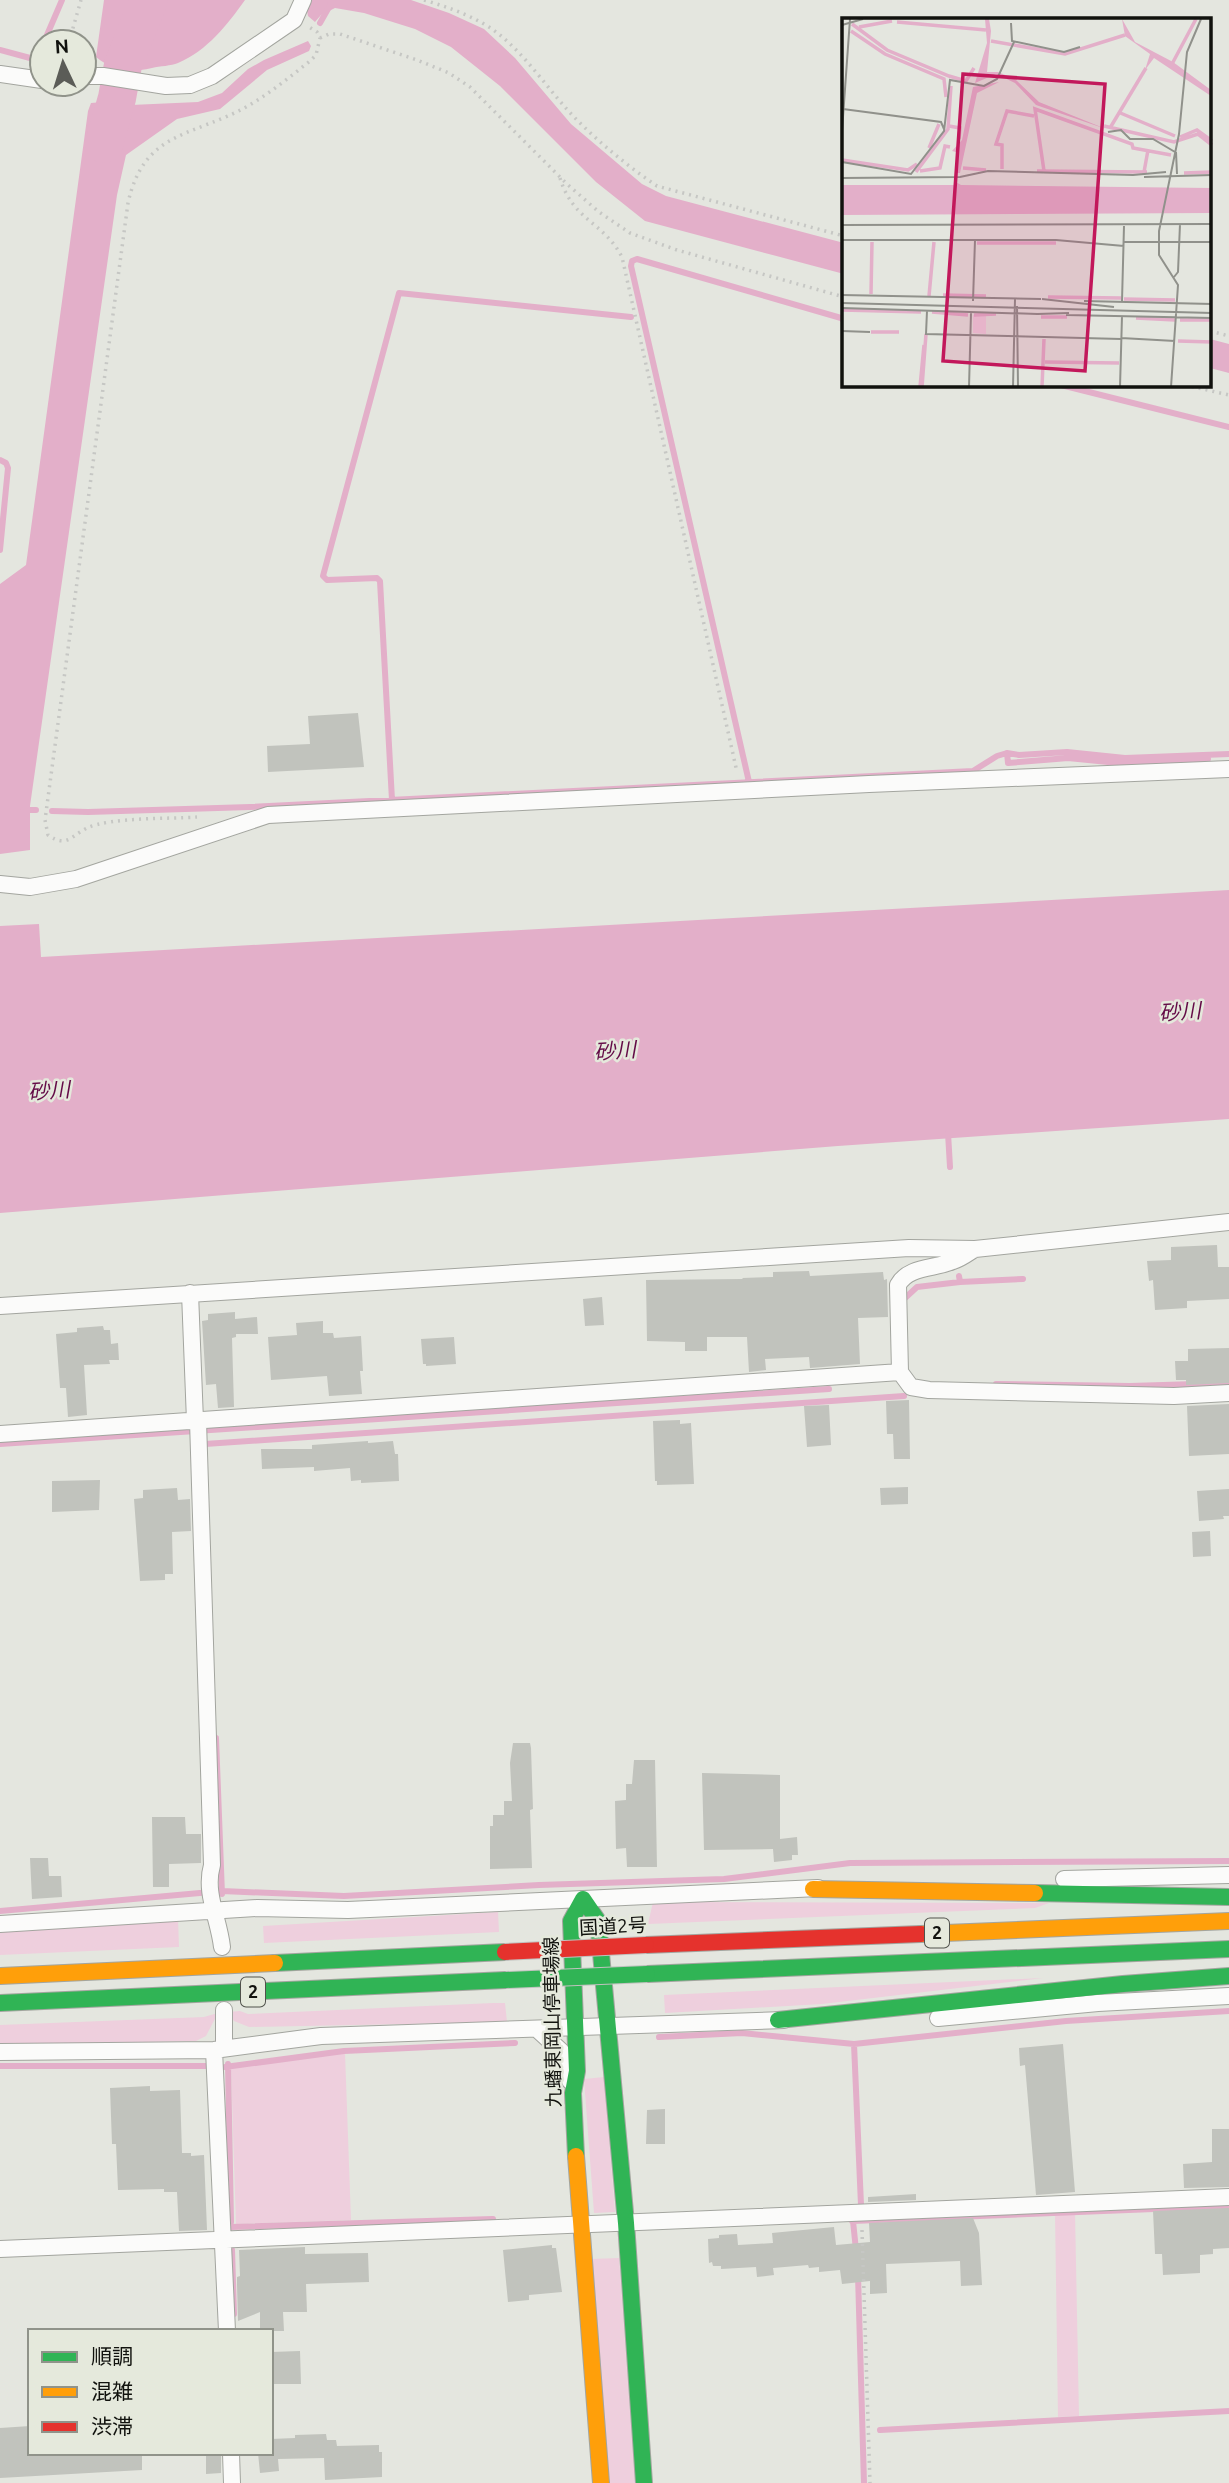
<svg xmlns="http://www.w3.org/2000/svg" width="1229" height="2483" viewBox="0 0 1229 2483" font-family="Ubuntu,'Noto Sans JP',sans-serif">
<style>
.green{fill:#eecfdd}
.water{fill:#e3afc9}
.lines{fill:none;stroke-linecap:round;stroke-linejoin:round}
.stream{stroke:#e3afc9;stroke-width:6}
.river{stroke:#e3afc9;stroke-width:38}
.building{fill:#c1c3bd}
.street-casing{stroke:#a3a59f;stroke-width:18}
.fast-casing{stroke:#a3a59f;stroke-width:18}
.slow-casing{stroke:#a3a59f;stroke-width:18}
.jam-casing{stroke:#a3a59f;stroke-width:18}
.path{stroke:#c6c7c4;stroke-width:3.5;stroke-dasharray:2 5;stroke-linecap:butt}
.street{stroke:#fbfbfa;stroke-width:16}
.fast{stroke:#30b455;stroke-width:16}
.slow{stroke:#ff9f0a;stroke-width:16}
.jam{stroke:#e5322d;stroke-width:16}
.fast-bridge-casing{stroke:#c1c2bf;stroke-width:18;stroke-linecap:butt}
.jam-bridge-casing{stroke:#c1c2bf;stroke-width:18;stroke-linecap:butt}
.fast-bridge{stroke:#30b455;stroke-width:16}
.jam-bridge{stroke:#e5322d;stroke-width:16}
.labels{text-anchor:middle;stroke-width:5;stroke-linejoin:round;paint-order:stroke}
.shield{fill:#e5e9dc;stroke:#51524c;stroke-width:2}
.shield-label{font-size:18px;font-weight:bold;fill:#11120e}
.street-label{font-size:19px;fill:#11120e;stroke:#e5e9dc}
.water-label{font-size:21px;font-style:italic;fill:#640b47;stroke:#e5e9dc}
.inset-river{fill:none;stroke:#e3afc9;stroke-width:3.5}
.inset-road{fill:none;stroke:#90918b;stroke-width:2}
.view{fill:#c2185b;fill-opacity:0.15;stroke:#c2185b;stroke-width:3.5}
.inset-edge{fill:none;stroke:#11120e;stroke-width:3.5}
</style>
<rect width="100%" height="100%" fill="#e4e6df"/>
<path class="green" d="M653,1902l396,1 -14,5 -387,16z
M498,1912l1,20 -235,11 -1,-17z
M178,1919l1,28 -179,8v-23z
M1043,1978l-221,26 -157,9 -1,-18z
M493,2003h12l2,19 -258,5 -15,-6 -6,-9 12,-1 8,3z
M218,2013l-12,23 -10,5 -196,4v-20l204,-8z
M345,2053l6,167 -115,4 -5,-156z
M604,2077l11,135 -21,1 -10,-134z
M1075,2212l4,204 -21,1 -3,-204z
M619,2258l16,225h-26l-18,-224z"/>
<path class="water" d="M104,0h141c-17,24 -38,51 -67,63 -7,3 -18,3 -26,5 -24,5 -37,4 -56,-11z
M302,0h109l38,13 35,16 31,29 56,66 71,60 24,12 178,47v31l-199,-53 -49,-39 -96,-96 -49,-39 -36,-18 -51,-16 -29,-5 -14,7 -6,7 -7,-6 -2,-10z
M308,41l3,5 -2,5 -42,19 -47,39 -43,10 -51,36 -9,40 -87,611v44l-30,4v-270l26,-19 62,-454 3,-8 12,-1 -1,-8 24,3 5,8 67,-3 24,-9 26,-24 16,-9z
M1210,339l19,5v29l-19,-5z
M1229,890v229l-391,27 -838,67v-287l39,-2 2,33z"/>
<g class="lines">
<path class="stream" d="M320,23l13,-23
M44,42l18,-42
M0,50l30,8 9,-4 3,-7
M1061,385l168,42
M0,460l6,3 2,5 -8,82
M1007,753l1,10 60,-5 50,5 90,-4
M749,782l-118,-516 1,-5 5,-2 204,59 3,3
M392,800l-12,-219 -3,-3 -50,2 -4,-4 76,-283 232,24
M23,810h13
M52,811l36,1 162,-5 723,-36 24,-15 10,-3 12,2 48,-3 58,6 104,-4
M948,1133l2,34
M960,1282l63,-3
M904,1299l13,-12 43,-5 -1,-6
M996,1384l134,2 99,-3
M0,1444l829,-55
M205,1444l699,-48
M216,1738l6,156
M0,1911l222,-20 122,5 195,-11 185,-6 126,-16 379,-2
M659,2037l83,-4 112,11 212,-23 163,-10
M854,2044l7,161
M228,2064l3,158
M0,2066h208
M225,2067l119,-16 171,-8
M852,2221l377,-15
M853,2221l3,29
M231,2227l262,-8
M232,2250l2,64
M858,2275l6,208
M880,2430l349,-19"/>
<path class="river" d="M104,144l13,-46 6,-33 26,-65"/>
</g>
<path class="building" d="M358,713l6,54 -96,5 -1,-26 43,-2 -2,-28z
M1217,1245l1,22h11v32l-42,2v7l-32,2 -2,-30 -4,1 -2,-20 24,-1v-13z
M809,1271l1,5 73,-4 1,8 3,-1 1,38 -30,1 2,46 -50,4 -1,-11 -44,2 1,11 -17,2 -2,-35h-40v14h-22v-9l-38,-1 -1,-61 97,-1 -1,-1 31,-1v-5z
M602,1297l2,28 -19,1 -2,-27z
M235,1312v7l22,-2 1,17h-22v3l-4,1 2,69 -16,1 -2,-24 -10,1 -4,-64 6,-1v-6z
M323,1321v12h10l1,5 27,-2 2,35h-3l2,23 -33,2 -2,-20 -56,4 -3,-43 29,-2 -1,-12z
M103,1326l1,4h6l1,14 7,-1 1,17h-10l1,4 -26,1 3,50 -19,2 -2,-29h-6l-4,-54 21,-2v-4z
M454,1337l2,27 -30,2v-2h-3l-2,-25z
M1229,1348v35l-43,2v-5h-10l-1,-19h13v-12z
M909,1400l1,59h-16l-1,-25h-6l-1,-33z
M1229,1404v50l-40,2 -2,-50z
M829,1405l2,40 -24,2 -3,-41z
M680,1420v4l11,-1 3,61 -37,1v-4h-2l-2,-60z
M368,1441v2l25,-2 2,13h3l1,27 -38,2v-3l-10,1 -1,-13 -36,3v-4l-52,2 -1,-20h51v-4z
M100,1480l-1,30 -47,2v-31z
M908,1487v17l-27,1 -1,-17z
M177,1488l1,12 12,-1 1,32 -19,1 1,42h-8v6l-25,1 -6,-82 9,-1v-8z
M1229,1489v27h-6l1,3 -25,2 -2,-30z
M1210,1531l1,25 -18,1 -1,-25z
M513,1743h17l1,5 2,61 -3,1 2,58 -42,1v-43h3v-11h11v-14h8l-2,-38z
M634,1760h21l2,107h-30l-1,-19 -10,1 -1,-48 11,-1v-16h6z
M702,1773l78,2v64l17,-2 1,18h-6v5l-18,2 -1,-13 -69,1z
M152,1817h33l1,17h15v29l-32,1v23h-16z
M30,1858h18l1,18h12l1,21 -30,2z
M1063,2044l12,148 -39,3 -11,-130 -5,1 -1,-18z
M150,2086v5l30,-1 2,63h9v3l13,-1 3,75 -28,1 -2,-39h-13v-3l-46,1 -2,-46h-4l-2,-56z
M665,2109v35h-19l1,-34z
M1212,2129h17v58l-45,1 -1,-24 29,-2z
M916,2194v6l-48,2v-5z
M1229,2208v40l-16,1v5l-13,1v18l-37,2 -1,-21h-7l-2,-43z
M973,2218l6,15 3,52 -21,1 -1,-25 -74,3 1,29 -17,1v-13l-28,3 -2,-14 -21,2v-5l-10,1 -1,-3 -35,3 1,7 -17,2 -1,-10 -35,2v-3h-8l-1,-4 -3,1 -1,-24 11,-1v-3l18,-1 1,11 35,-2 -1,-10 62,-6 2,18 34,-3 -1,-19z
M552,2245v3h4l6,44 -33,3v5l-21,2 -5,-52z
M305,2247v7l63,-1 1,29 -63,2 1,28h-24l1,19h-24v-19l-22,9 -1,-37v-7l3,-1 -1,-26z
M300,2351l1,33h-30v-32z
M30,2426v27h112v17l-142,8v-50z
M326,2434l1,6h9l1,6 42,-1v7h3v25l-57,3 -1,-22 -46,1 1,12 -19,2 -2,-20h13v-14l24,-1v-3z
M206,2456h15v17l-15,1z"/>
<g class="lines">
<g class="street-casing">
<path id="street" d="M0,74l42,6
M84,76h19l63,10 24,-1 22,-9 82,-56 9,-20
M0,884l30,3 46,-8 192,-64 601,-31 360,-15
M190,1293l5,128
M0,1306l909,-58 66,1 254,-27
M900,1372l-2,-87c10,-19 37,-16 55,-24 7,-2 14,-7 20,-11
M198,1421l14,444c-8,28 7,54 10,82
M0,1434l900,-62 11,15 18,3 245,6 55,-3
M1064,1879l165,-4
M0,1924l257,-16 91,2 470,-22
M224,2010v38
M938,2018l160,-15 131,-7
M537,2029l24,22 9,30
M214,2050l13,281
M0,2052l214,-2 107,-14 463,-16
M0,2249l1229,-52
M231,2453l1,30"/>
</g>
<g class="fast-casing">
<path id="fast" d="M1035,1893l194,4
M275,1963l230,-11
M647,1974l582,-25
M0,2003l506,-23
M778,2020l345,-36 106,-8
M576,2156l-3,-63 4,-22 -6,-150 12,-22 15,22 28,302 18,260"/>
</g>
<g class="slow-casing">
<path id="slow" d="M813,1889l222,4
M921,1934l308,-13
M0,1976l275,-13
M576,2156l25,327"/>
</g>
<g class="jam-casing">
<path id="jam" d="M646,1945l275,-11"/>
</g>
<path class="path" d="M424,0c23,7 44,14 65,27 35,23 59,64 89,94 24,24 51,46 79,65l187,50
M320,38l9,-4h11l77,26 32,13 21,14 97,97 32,28 31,21 47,17 167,47
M69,42l12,-42
M560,178c13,43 43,43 62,79l115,515
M1210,331l19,5
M1185,385l44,10
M197,817c-28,2 -86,0 -110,11 -16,8 -20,20 -39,7l-3,-15 83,-617c16,-73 65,-66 120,-97 22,-13 42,-29 62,-45l6,-6 4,-17 -3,-6 -8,-5
M862,2230l8,253"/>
<use href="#street" class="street"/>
<use href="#fast" class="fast"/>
<use href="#slow" class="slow"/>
<use href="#jam" class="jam"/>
<g class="fast-bridge-casing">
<path id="fast-bridge" d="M506,1980l141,-6"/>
</g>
<g class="jam-bridge-casing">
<path id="jam-bridge" d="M505,1952l141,-7"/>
</g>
<use href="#fast-bridge" class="fast-bridge"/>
<use href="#jam-bridge" class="jam-bridge"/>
</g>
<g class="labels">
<g class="shield">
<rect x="925" y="1918.5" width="24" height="29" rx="5"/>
<rect x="241" y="1977.5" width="24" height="29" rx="5"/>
</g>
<g class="shield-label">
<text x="937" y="1939">2</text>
<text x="253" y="1998">2</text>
</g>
<g class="street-label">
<text transform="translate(613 1926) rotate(-3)" y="7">国道2号</text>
<text transform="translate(552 2022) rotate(-91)" y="7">九蟠東岡山停車場線</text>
</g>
<g class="water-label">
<text transform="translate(1180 1012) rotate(-4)" y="7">砂川</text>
<text transform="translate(615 1051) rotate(-4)" y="7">砂川</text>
<text transform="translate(49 1091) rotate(-4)" y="7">砂川</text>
</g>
</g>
<g transform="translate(842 18)">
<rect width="369" height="369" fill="#e4e6df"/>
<path d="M144,296v20l-13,-1v-18z" fill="#eecfdd"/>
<path d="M143,1h4l2,12 -4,41h11l17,7 24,23 67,27 -70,-24 -21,-22 -19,-9 -21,9 12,-40zM280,1l13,23 38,20 38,28v6l-57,-38 -9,12 5,-16 -25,-18zM157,64l-22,11 -17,80h-4v-21l-4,-1 10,-11 11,-53zM112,163l7,4 250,3v25l-369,2v-30h112z" fill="#e3afc9"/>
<path class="inset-river" d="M55,4l89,8M10,6l35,26 62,26 17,5 8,-13M17,9l33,-6M9,13l34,23 59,25 2,18M149,23l74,13 60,-19M330,46l24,-45M276,94l57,24M107,108l11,2 -1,11M262,108l70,16 24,-8 14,11M268,110l36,-60M338,119l17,-7 15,11M87,130l10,-24M0,142l66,10 9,-6M121,150l23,2M160,151v-24l-6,-1 11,-33 27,5M78,153l20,-3 5,-22 5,1M195,153l110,1M202,153l-9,-62 97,35 1,4 38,7M74,154l32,-43 3,-43M302,154l4,-22M342,155l28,-1M135,225h79M29,276l1,-52M101,277l43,1M87,278l5,-54M206,279l73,1M282,281l51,1M0,292l79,2M90,294l36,3M132,297l22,-1M199,299h26M294,300l39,2M338,302h32M29,314h28M336,323l34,1M203,344l74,1M78,369l4,-42M80,369l4,-53M200,369l2,-48"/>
<path class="inset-road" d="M169,5l1,18 52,11 16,-5M0,7l21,-6M1,91l98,13 3,7M0,113l8,-112M266,114l13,-2 9,9h23l22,13M334,134l1,22M0,144l69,12 33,-43 6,-51 34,6 13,-7 17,-37M302,159l68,-2M0,160l118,-1 28,-6 145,4 33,-3M0,207l370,-1M0,222h214l68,6M282,224h88M332,259l4,-5 2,-48M0,277l199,4M200,281l72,8M131,283l2,-61M242,283l128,3M280,283l2,-75M0,285l370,10M175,288l1,81M0,290l196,6M85,293l-1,23 195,5M195,296l32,-1M224,297l146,3M0,313l28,1M279,320l54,3M127,369l2,-74M171,369l2,-88M278,369l2,-71M329,369l7,-102 -19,-30v-24l20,-97 8,-82 14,-33"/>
<path class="view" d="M121,56l142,10 -20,287 -142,-10z"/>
<rect width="369" height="369" class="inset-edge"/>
</g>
<rect x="28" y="2329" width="245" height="126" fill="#e5e9dc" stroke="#90938a" stroke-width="2"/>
<rect x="42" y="2352" width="35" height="10" fill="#30b455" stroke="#90938a" stroke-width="2"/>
<text x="91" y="2364" font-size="21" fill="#11120e">順調</text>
<rect x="42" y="2387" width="35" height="10" fill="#ff9f0a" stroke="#90938a" stroke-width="2"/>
<text x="91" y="2399" font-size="21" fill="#11120e">混雑</text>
<rect x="42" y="2422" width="35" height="10" fill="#e5322d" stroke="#90938a" stroke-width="2"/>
<text x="91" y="2434" font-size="21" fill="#11120e">渋滞</text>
<g transform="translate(63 63) rotate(356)"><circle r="33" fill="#e5e9dc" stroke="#90938a" stroke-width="2"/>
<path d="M0-5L12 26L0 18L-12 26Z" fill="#5b5c57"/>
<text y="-10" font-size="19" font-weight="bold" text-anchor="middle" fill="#11120e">N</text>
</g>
</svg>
